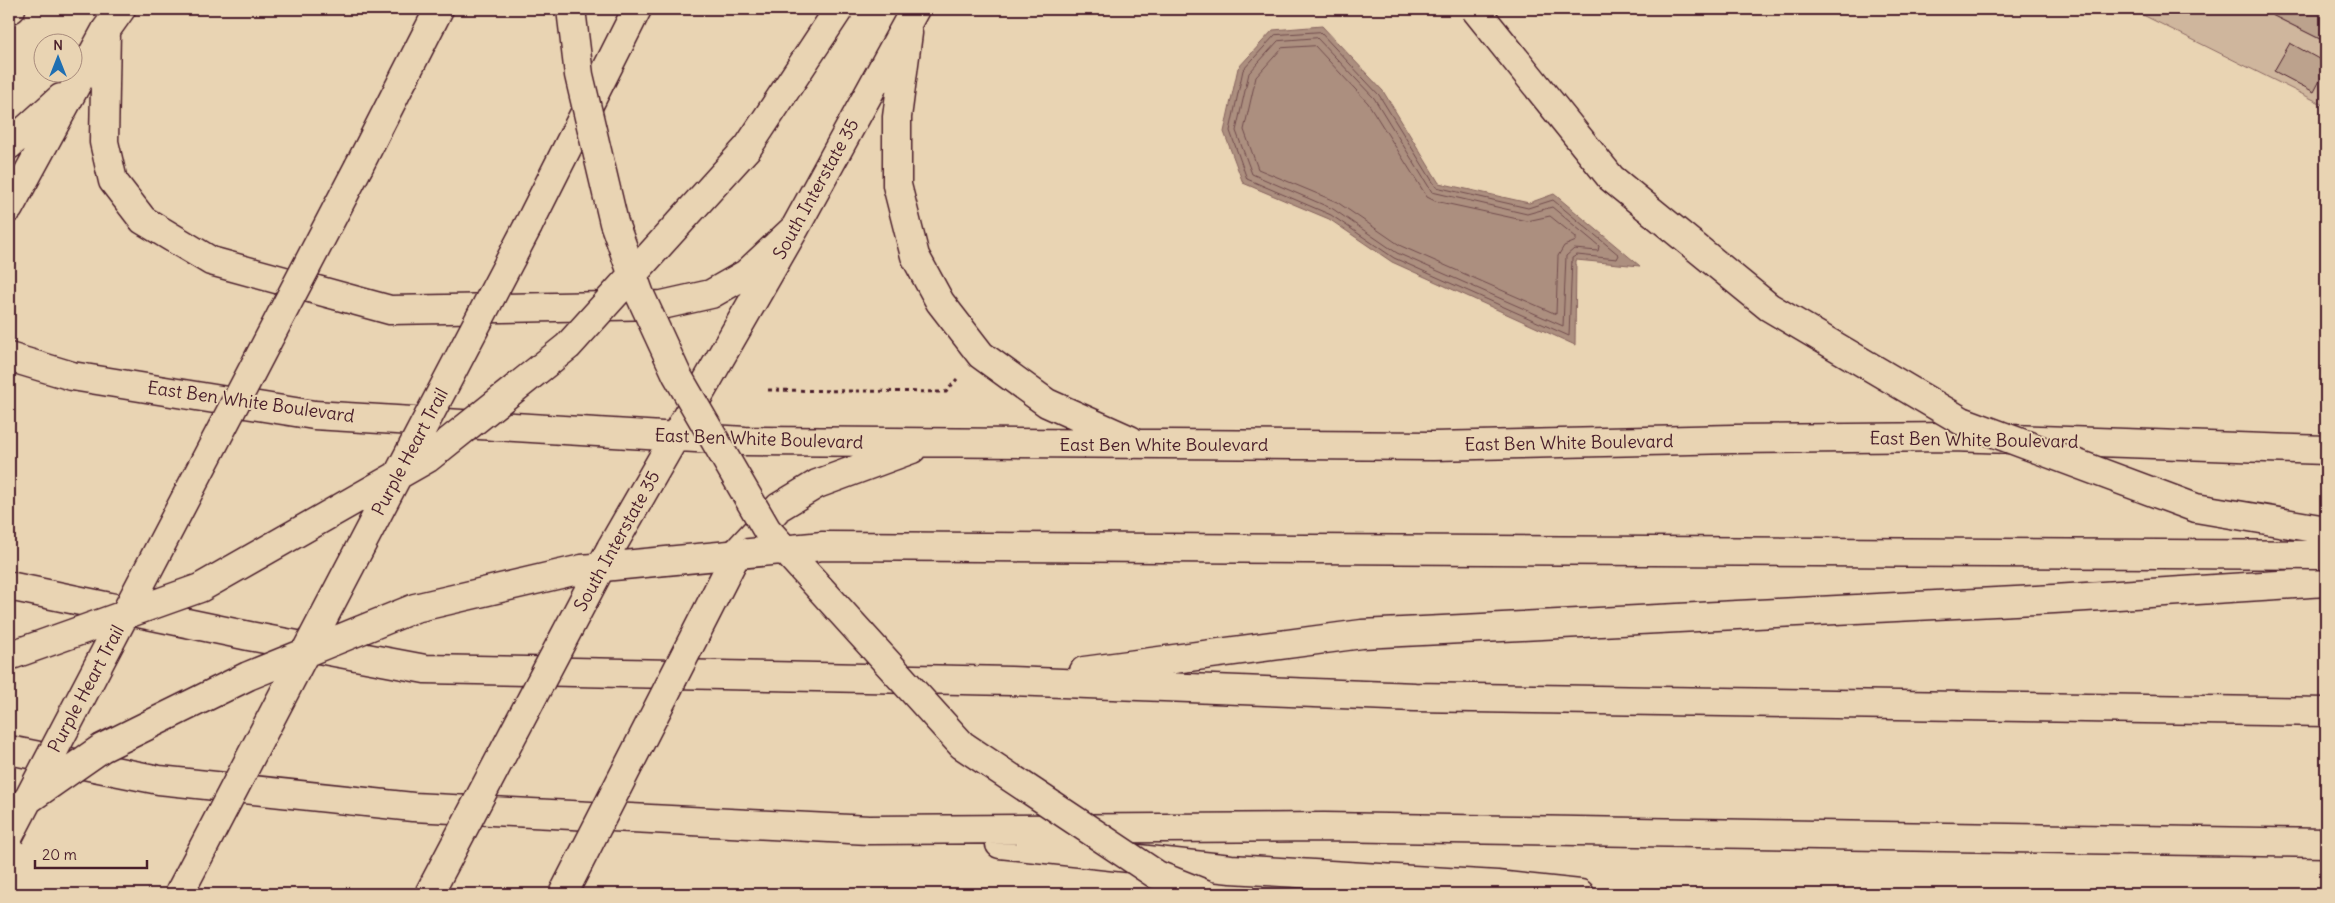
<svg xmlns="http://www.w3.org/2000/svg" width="2335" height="903" viewBox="0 0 2335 903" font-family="Delius,sans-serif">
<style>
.green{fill:#cfb69d;stroke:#8c6a64}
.water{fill:#ac8f7f;stroke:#85625d}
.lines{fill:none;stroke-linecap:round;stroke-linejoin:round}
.shore{stroke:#714c4d;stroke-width:1}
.building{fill:#bca28d;stroke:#4a1f2b}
.major-casing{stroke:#4a1f2b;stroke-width:31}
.highway-casing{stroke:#4a1f2b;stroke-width:31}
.path{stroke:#4a1f2b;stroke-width:3;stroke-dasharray:4 4;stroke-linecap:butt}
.major{stroke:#e9d4b3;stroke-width:28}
.highway{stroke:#e9d4b3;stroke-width:28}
.major-bridge-casing{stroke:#4a1f2b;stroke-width:31;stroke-linecap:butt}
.highway-bridge-casing{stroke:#4a1f2b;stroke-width:31;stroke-linecap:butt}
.major-bridge{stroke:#e9d4b3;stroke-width:28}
.highway-bridge{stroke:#e9d4b3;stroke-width:28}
.labels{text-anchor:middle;stroke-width:4;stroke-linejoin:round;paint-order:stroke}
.street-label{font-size:18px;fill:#4a1f2b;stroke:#e9d4b3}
</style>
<rect width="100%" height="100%" fill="#e9d4b3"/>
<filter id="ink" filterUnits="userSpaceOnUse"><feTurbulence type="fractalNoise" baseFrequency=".02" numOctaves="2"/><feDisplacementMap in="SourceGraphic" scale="10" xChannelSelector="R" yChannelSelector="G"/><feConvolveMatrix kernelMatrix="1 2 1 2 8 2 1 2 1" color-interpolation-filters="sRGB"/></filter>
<g filter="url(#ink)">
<path class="green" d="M2131,9h129l66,33v64z"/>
<path class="water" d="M1322,26l61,65 56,92 90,20 25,-9 86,72 -64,-6 -1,85 -183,-83 -63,-43 -86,-36 -19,-51 14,-64 35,-38z"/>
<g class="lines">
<path class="shore" d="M1320,32l59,63 57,92 92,21 25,-8 66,55 -2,4 -40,-4 -5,3 -3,78 -175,-78 -63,-43 -84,-36 -17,-48 13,-61 32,-35z
M1317,38l57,60 58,94 95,22 25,-7 47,39 -1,5 -24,-2 -8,7 -3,70 -166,-73 -64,-44 -81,-35 -16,-43 13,-58 29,-32z
M1315,46l53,57 59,94 8,4 92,20 23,-5 26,21v4l-12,5 -6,10 -2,58 -155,-68 -64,-44 -79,-33 -14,-39 12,-53 26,-29z"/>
</g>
<path class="building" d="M2260,9h66v33z
M2290,43l36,20v6l-12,23 -40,-21z"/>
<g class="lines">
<g class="major-casing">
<path id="major" d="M106,30l-2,112 9,39 30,39 68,41 179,49 272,-5 49,-11 35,-20 49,-46
M908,33l-11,84v68l18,71 25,46 41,53 66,48 83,37
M9,145l52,-47
M9,208l97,-178 15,-21
M9,357l63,19 242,39 431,26 688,5 300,-7 219,-2 374,13
M611,548l184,-320 120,-219
M738,551l41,-44 38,-23 95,-35"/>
</g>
<g class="highway-casing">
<path id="highway" d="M9,10l2,-1
M359,166l80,-157
M528,226l109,-217
M9,586l240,50 176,33 586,12 404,16 911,15
M1084,671l278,-37 692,-35 272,-17
M9,750l150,30 254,27 456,23 455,-3 1002,16
M1000,844l231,25 266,16 83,9"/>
</g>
<path class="path" d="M768,390l178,2 11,-13"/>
<use href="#major" class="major"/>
<use href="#highway" class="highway"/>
<g class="major-bridge-casing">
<path id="major-bridge" d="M429,894l182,-346
M563,894l175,-343"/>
</g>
<g class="highway-bridge-casing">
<path id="highway-bridge" d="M571,9l8,66 35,148 26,72 37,80 90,155 195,215 195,130 48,19
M1475,9l136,169 158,129 193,114 234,87 130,22
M9,656l191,-68 228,-130 140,-112 180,-199 91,-138
M9,813l93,-65 146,-72 167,-68 167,-39 241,-23 1503,9
M9,836l350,-670
M179,894l349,-668"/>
</g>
<use href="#major-bridge" class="major-bridge"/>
<use href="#highway-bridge" class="highway-bridge"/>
</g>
</g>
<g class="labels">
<g class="street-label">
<text transform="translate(816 189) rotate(-61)" y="6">South Interstate 35</text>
<text transform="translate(251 402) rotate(8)" y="6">East Ben White Boulevard</text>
<text transform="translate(759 439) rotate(2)" y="6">East Ben White Boulevard</text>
<text transform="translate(1974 440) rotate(1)" y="6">East Ben White Boulevard</text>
<text transform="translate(1569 443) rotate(-1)" y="6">East Ben White Boulevard</text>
<text x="1164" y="451">East Ben White Boulevard</text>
<text transform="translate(410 452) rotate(-62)" y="6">Purple Heart Trail</text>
<text transform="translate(617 541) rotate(-61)" y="6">South Interstate 35</text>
<text transform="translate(86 689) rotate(-62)" y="6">Purple Heart Trail</text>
</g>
</g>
<rect width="2335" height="903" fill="none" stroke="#e9d4b3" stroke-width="30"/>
<rect x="15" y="15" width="2305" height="873" fill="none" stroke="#4a1f2b" stroke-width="2" filter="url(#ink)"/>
<g transform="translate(58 58)"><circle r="24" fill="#e9d4b3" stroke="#a98c7d"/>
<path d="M0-4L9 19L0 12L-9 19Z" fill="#1f6fb2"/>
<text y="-8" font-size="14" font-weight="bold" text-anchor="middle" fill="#4a1f2b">N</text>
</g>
<path d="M35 860v8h112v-8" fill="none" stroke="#4a1f2b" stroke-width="2.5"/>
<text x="42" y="860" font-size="15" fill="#4a1f2b" stroke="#e9d4b3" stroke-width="4" paint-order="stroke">20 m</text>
</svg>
